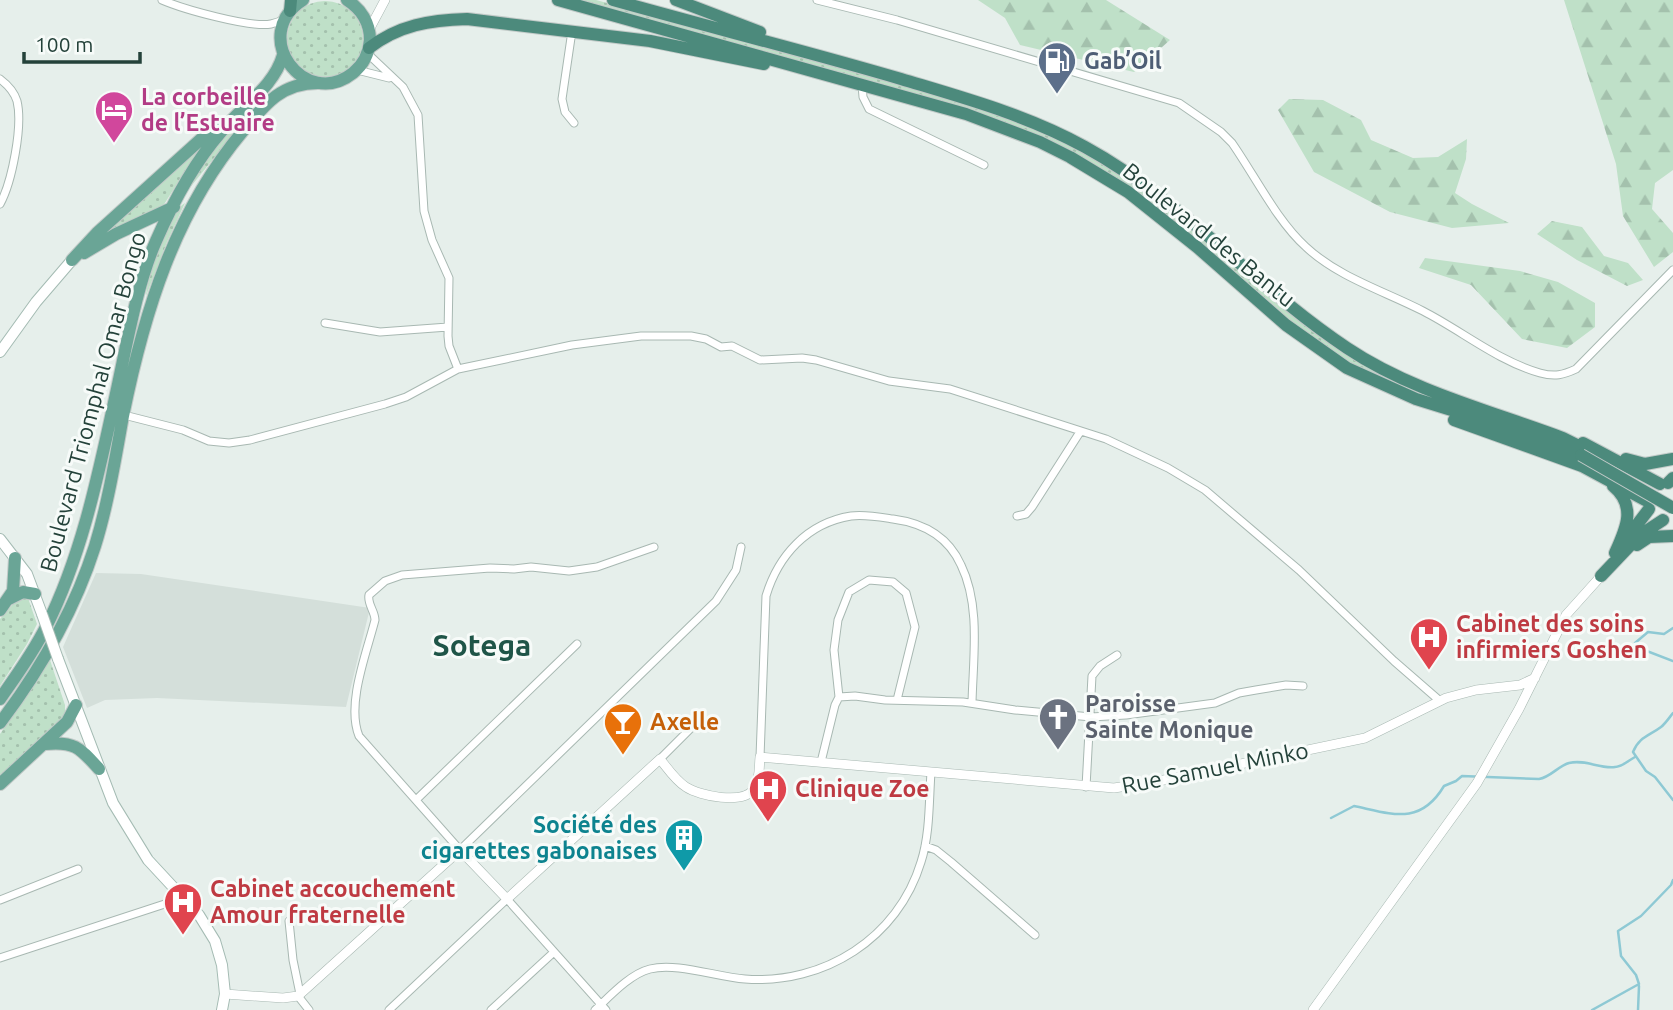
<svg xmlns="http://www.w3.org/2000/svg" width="1673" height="1010" viewBox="0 0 1673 1010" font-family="Ubuntu,sans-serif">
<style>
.built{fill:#d4dfda}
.grass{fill:url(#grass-dots)}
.forest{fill:url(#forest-firs)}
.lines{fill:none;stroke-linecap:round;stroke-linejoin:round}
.stream{stroke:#8ec9d4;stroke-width:2.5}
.minor-casing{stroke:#a8b8b2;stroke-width:9}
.tertiary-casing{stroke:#a8b8b2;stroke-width:10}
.secondary-casing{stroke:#a4bbb3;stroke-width:12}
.primary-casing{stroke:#c2cac8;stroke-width:14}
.trunk-casing{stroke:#c2cac8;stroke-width:14}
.minor{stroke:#fff;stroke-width:7}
.tertiary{stroke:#fff;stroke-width:9}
.secondary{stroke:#fff;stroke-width:10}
.primary{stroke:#6aa596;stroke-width:12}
.trunk{stroke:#4c8a7c;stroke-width:12}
.secondary-bridge-casing{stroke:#a4bbb3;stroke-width:12;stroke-linecap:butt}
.trunk-bridge-casing{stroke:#c2cac8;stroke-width:14;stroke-linecap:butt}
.secondary-bridge{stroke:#fff;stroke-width:10}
.trunk-bridge{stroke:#4c8a7c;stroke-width:12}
.labels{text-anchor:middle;stroke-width:6;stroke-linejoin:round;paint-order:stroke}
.service-label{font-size:23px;font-weight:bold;fill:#4e5e75;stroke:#f7fbf9;text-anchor:start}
.hotel-label{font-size:23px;font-weight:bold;fill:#b23c85;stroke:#f7fbf9;text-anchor:start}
.street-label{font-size:23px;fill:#24423a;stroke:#f7fbf9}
.health-label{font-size:23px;font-weight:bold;fill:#be3a42;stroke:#f7fbf9;text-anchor:start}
.worship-label{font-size:23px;font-weight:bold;fill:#5b616d;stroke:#f7fbf9;text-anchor:start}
.food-label{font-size:23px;font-weight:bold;fill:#c56008;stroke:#f7fbf9;text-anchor:start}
.culture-label{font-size:23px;font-weight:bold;fill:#0d838f;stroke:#f7fbf9;text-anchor:end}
.district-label{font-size:30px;font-weight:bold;fill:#1f5548;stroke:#f7fbf9}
</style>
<defs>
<pattern id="grass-dots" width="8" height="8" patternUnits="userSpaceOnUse" patternTransform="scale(1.75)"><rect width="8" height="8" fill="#bfe0c8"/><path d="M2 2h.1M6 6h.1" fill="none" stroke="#a4c1ad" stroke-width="1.8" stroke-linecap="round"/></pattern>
<pattern id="forest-firs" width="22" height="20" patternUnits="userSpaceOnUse" patternTransform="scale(1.75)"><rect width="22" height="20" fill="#bfe0c8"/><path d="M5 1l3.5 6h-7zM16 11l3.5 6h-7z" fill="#a4c1ad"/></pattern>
</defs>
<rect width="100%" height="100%" fill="#e6efeb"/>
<path class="built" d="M96,573l45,1 229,34 -24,99 -189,-9 -52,2 -18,8 -24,-61z"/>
<path class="grass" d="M574,0h22c90,24 180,49 270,75 80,22 154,42 227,83 78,44 137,111 207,164 45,33 99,55 149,80l-16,-1 -87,-40 -63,-45 -84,-75 -62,-50 -40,-25 -51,-26z
M287 39a38 38 0 1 1 76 0a38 38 0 1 1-76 0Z
M257,105l-69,85c7,-24 48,-71 69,-85z
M201,146l-38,60 -64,33z
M185,203l-18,39 -21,54c1,-18 22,-84 39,-93z
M23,597l5,1 9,26 -10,20 -27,42v-67l14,-16z
M50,660l15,45v14l-65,58v-43z"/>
<path class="forest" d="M978,0h128l64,40 -36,32 -114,-27 -15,-27z
M1564,0h109v170l-18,13 -3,26 21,24v19l-19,15 -31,-51 -7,-52z
M1289,99l34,1 38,20 10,20 42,18 25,-1 29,-18 -1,20 -11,34 17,11 37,19 -57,5 -62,-16 -76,-40 -36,-62z
M1552,221l30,6 22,29 24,7 15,17 -16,6 -50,-26 -40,-26z
M1425,258l95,13 38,11 37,21v24l-28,21 -45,-9 -51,-54 -52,-17z"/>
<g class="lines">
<path class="stream" d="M1673,628l-9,6 -16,-2 -13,11 4,5 34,13
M1673,713c-4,5 -8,11 -12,14 -12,9 -22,10 -28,25l13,19 9,6 18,23
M1331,818l23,-12c38,8 66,20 90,-20l12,-5 6,-5 77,3c12,-2 19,-13 30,-16 17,-4 30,6 46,4 7,0 14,-7 20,-10
M1592,1010l47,-26 -3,-9 -15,-19 -3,-25 23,-15 30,-31 2,-5
M1638,1010l1,-24"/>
<g class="minor-casing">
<path id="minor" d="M162,0c21,9 88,28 109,24 5,-1 10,-3 15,-6
M817,0l80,20 282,83 42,29 11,11c23,33 45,78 74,104 32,30 78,44 117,64 39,20 75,50 117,62 15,4 23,2 36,-4l97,-99
M572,31l-10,68 3,13 9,11
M357,70l32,8
M0,79c8,6 14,12 17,22 6,25 -5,81 -17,103
M862,85l1,12 6,12 115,56
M325,323l55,9 68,-5
M458,369l114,-24 69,-9h50l15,3 15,8 11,-1 28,14 42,-2 14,2 73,21 61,8 156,50 62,29 37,22 94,80 95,91 46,40
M124,415l59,15 26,11 20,2 21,-3 135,-36 21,-7 52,-28 -9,-23 -1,-10 1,-58 -17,-38 -8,-29 -6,-96 -15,-28 -36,-34
M1017,516l9,-2 6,-7 48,-75
M654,547l-57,20 -28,4 -38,-4 -17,2 -24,-1 -88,7 -17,6 -16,14c-2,9 6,16 6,25 -8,32 -29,84 -16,116l101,114 256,-249 20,-31 5,-23
M839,697l16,-1 30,4 78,2 52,8 76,7 35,-2 89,-12 24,-10 17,-3 30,-5 17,1
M839,697l-5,-47 4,-30 11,-28 20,-12 24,2 13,11 9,34 -18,73
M760,757l6,-161c12,-40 41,-73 85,-80 13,-2 29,1 42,3 30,4 55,17 68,46 20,41 12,93 11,138
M660,759l34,-34
M821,762l14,-57 4,-8
M1086,787l6,-111 8,-10 17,-11
M417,799l160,-155
M925,846l11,4 15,12 84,73
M0,900l78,-31
M289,921l4,39 7,34
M0,958l183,-60
M298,996l11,14
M389,1010l118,-111 99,111
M491,1010l63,-58
M595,1010c15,-14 35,-36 55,-41 26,-7 67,8 95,10 79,6 153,-41 176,-117 9,-28 8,-61 10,-90"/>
</g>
<g class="tertiary-casing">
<path id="tertiary" d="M369,30l16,-30
M225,994l58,4 15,-2 162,-146 47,49 153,-140c8,10 16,22 26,28 14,9 57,18 68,2 6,-8 5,-22 6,-32l354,31 45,-7 206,-43 81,-40 30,-8 44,-5 15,-7
M1313,1010l164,-227 42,-74 47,-94 35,-39"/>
</g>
<g class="secondary-casing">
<path id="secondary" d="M0,352l36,-50 36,-42
M0,539l27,35 15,40
M58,659l55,144 35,57 51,55 16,26 7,24 3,29 -3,16"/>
</g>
<g class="primary-casing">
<path id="primary" d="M303,0c-55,35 2,111 50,73 10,-8 16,-20 17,-33 0,-17 -9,-31 -23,-40
M84,253l32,-19 58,-27
M72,260l25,-27 123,-111
M9,599l14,-7 12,2
M0,610l13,-19 2,-33
M0,699c16,-23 33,-46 46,-72 37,-74 53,-156 71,-238 10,-46 20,-105 39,-148 17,-39 37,-77 65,-109 21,-26 53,-45 62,-77
M0,723c40,-53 75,-114 95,-177 13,-42 20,-86 28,-130 21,-103 51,-203 120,-285 22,-27 39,-49 77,-48
M45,744c30,-3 35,4 54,25
M0,784l67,-62 9,-17"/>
</g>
<g class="trunk-casing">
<path id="trunk" d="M558,0l408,114 74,28 30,15 58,35 69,55 89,78 61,43 69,31 87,27 78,29
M613,0c96,27 193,51 288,79 63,19 126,36 184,68 97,53 170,140 262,201 64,43 144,63 216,90l24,12
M676,0l84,32
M290,11l1,-11
M369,48c30,-23 61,-28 98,-29l183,22 114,23
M1454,420l128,46 65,35
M1583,443l77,41
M1626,459l19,5 28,-5
M1668,483l5,-5
M1613,486c24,20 13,43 2,67
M1626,539l23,-30
M1637,545l12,-8 24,-1
M1601,576l39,-41 23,-15"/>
</g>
<use href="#minor" class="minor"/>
<use href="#tertiary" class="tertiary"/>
<use href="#secondary" class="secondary"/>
<use href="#primary" class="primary"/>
<use href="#trunk" class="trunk"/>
<g class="secondary-bridge-casing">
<path id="secondary-bridge" d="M42,614l16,45"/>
</g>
<g class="trunk-bridge-casing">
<path id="trunk-bridge" d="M1581,455l92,53"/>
</g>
<use href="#secondary-bridge" class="secondary-bridge"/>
<use href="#trunk-bridge" class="trunk-bridge"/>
</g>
<defs>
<g id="fuel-pin" transform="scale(2.0125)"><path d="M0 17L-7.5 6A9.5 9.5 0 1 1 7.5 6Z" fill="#5c6f8a" stroke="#f7fbf9"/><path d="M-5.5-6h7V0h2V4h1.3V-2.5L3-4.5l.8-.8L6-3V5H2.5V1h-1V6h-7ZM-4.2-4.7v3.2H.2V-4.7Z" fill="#fff"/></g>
<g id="hotel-pin" transform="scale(2.0125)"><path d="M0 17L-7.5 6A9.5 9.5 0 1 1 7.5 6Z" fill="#d1479c" stroke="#f7fbf9"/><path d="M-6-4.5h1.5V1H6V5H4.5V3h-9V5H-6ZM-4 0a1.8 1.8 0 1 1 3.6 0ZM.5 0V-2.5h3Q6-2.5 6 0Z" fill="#fff"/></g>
<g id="hospital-pin" transform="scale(2.0125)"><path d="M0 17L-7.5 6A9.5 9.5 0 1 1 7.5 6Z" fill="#e0444e" stroke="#f7fbf9"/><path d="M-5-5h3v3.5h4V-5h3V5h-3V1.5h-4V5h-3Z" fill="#fff"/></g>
<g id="church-pin" transform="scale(2.0125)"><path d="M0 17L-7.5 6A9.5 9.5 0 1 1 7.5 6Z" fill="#6b7280" stroke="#f7fbf9"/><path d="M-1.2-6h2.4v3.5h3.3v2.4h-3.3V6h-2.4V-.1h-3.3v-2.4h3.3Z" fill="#fff"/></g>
<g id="bar-pin" transform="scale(2.0125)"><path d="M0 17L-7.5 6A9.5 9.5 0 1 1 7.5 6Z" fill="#e8710a" stroke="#f7fbf9"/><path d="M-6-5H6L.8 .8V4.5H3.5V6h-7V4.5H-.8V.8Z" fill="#fff"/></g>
<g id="building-pin" transform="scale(2.0125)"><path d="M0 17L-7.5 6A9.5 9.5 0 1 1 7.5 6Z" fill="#0f9aa8" stroke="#f7fbf9"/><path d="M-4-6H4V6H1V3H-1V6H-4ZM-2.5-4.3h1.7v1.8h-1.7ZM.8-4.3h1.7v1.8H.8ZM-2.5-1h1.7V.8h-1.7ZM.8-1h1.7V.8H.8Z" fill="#fff"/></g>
</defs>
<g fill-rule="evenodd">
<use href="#fuel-pin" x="1057" y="61"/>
<use href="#hotel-pin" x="114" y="110"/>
<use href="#hospital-pin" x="1429" y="637"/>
<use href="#church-pin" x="1058" y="717"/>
<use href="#bar-pin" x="623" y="722"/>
<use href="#hospital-pin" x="768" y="789"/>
<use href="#building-pin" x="684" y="838"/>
<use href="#hospital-pin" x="183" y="902"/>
</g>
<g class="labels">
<g class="service-label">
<text x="1084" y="69">Gab’Oil</text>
</g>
<g class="hotel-label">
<text x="141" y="105">La corbeille<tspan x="141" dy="26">de l’Estuaire</tspan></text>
</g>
<g class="street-label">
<text transform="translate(1209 235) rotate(39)" y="8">Boulevard des Bantu</text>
<text transform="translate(93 402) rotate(-75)" y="8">Boulevard Triomphal Omar Bongo</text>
<text transform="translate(1215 768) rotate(-11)" y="8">Rue Samuel Minko</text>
</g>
<g class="health-label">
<text x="1456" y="632">Cabinet des soins<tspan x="1456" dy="26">infirmiers Goshen</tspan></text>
<text x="795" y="797">Clinique Zoe</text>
<text x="210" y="897">Cabinet accouchement<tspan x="210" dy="26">Amour fraternelle</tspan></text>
</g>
<g class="worship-label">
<text x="1085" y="712">Paroisse<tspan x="1085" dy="26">Sainte Monique</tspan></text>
</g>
<g class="food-label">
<text x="650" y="730">Axelle</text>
</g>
<g class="culture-label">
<text x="657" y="833">Société des<tspan x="657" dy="26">cigarettes gabonaises</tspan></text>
</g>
<g class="district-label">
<text x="482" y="656">Sotega</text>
</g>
</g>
<path d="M24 52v10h116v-10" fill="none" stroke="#24423a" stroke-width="3.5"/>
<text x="35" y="52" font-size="21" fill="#24423a" stroke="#f7fbf9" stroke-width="5" paint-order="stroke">100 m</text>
</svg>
